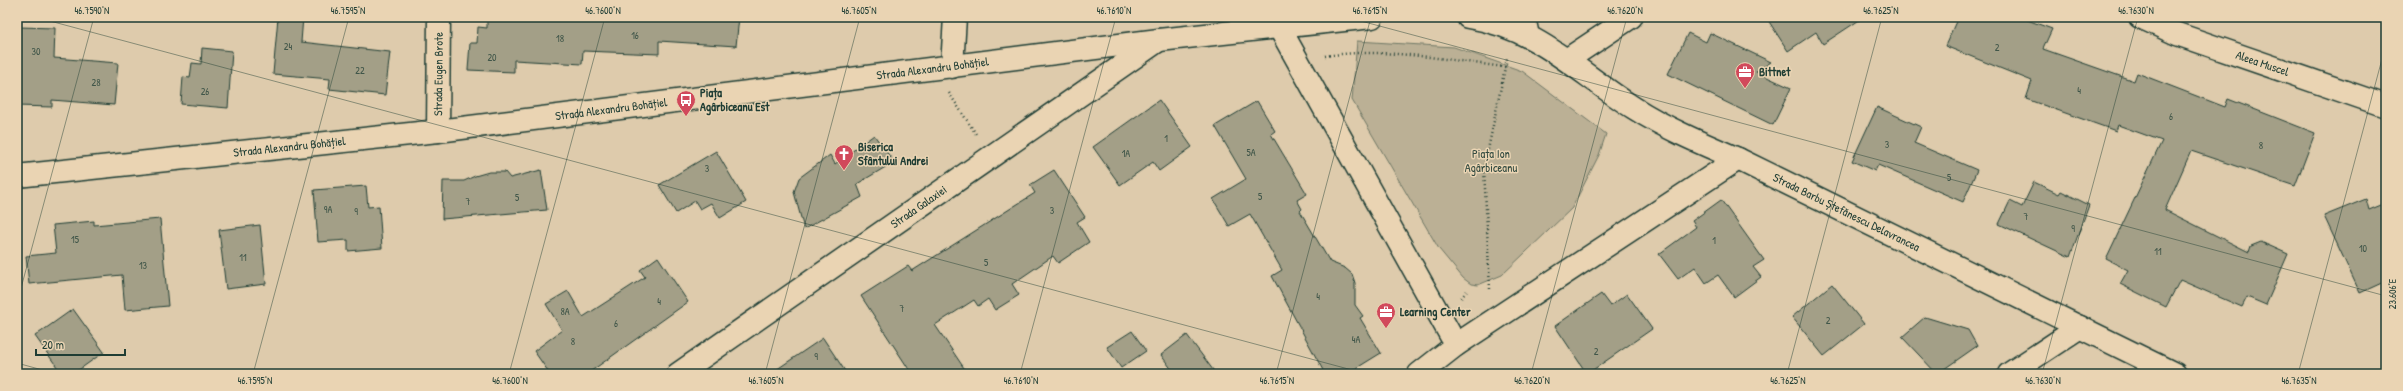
<svg xmlns="http://www.w3.org/2000/svg" width="2403" height="391" viewBox="0 0 2403 391" font-family="'Patrick Hand',sans-serif">
<style>
.green{fill:#bbb095;stroke:#6d7664}
.building{fill:#a39f87;stroke:#1f3d34}
.lines{fill:none;stroke-linecap:round;stroke-linejoin:round}
.minor-casing{stroke:#1f3d34;stroke-width:25}
.secondary-casing{stroke:#1f3d34;stroke-width:25}
.path{stroke:#1f3d34;stroke-width:2.5;stroke-dasharray:1 3;stroke-linecap:butt}
.minor{stroke:#ead4b3;stroke-width:22}
.secondary{stroke:#ead4b3;stroke-width:22}
.ticks{fill:none;stroke:#1f3d34;stroke-width:1;stroke-opacity:0.45}
.labels{text-anchor:middle;stroke-width:3;stroke-linejoin:round;paint-order:stroke}
.number-label{font-size:10px;fill:#405649}
.street-label{font-size:12px;fill:#1f3d34;stroke:#ead4b3}
.poi-label{font-size:12px;font-weight:bold;fill:#1f3d34;stroke:#ead4b3;text-anchor:start}
.park-label{font-size:12px;fill:#2f483e;stroke:#ead4b3}
.neatline{fill:none;stroke:#1f3d34;stroke-width:1.5}
.ticks-label{font-size:10px;text-anchor:middle;fill:#1f3d34}
</style>
<rect width="100%" height="100%" fill="#decbac"/>
<filter id="ink" filterUnits="userSpaceOnUse"><feTurbulence type="fractalNoise" baseFrequency=".025" numOctaves="2"/><feDisplacementMap in="SourceGraphic" scale="8" xChannelSelector="R" yChannelSelector="G"/><feConvolveMatrix kernelMatrix="1 2 1 2 8 2 1 2 1" color-interpolation-filters="sRGB"/></filter>
<g filter="url(#ink)">
<path class="green" d="M1357,41l97,6 68,24 84,63 -7,21 -27,53 -70,67 -24,10 -7,-1 -8,-6 -24,-29 -87,-149z"/>
<path class="building" d="M278,17h25l-2,25 89,10 -5,43 -56,-6 1,-10 -57,-5z
M487,17l53,2v-2h199l-3,29 -77,-5v13l-76,-3 -1,13 -68,-4v12l-46,-2 2,-27h7l1,-16 9,1z
M1766,17h98l-41,27 -7,-12 -28,19z
M1958,17h61l33,12 -9,20 91,32 3,-8 88,34 3,-8 87,34 -20,53 -104,-35 -26,59 84,42 2,-6 10,-4 27,12 -22,51 -19,-8 -5,10 -62,-27 -14,27 -46,-23 8,-14 -22,-11 56,-118 -44,-16 -2,6 -90,-32 6,-18 -87,-35z
M19,27l36,1 -1,30 64,5 -4,42 -62,-5v7l-35,-1z
M1688,33l18,9 4,-9 61,29 -15,10 35,16 -18,37 -105,-51z
M202,48l30,3 -4,57 -47,-4 2,-27 7,1 2,-15 9,1z
M1159,100l33,47 -33,24 -6,-9 -33,23 -27,-38z
M1257,101l18,30 -4,3 36,60 -10,6 5,9 -2,2 30,51 15,6 7,6 3,9v22l8,11 -3,2 21,35 -34,21h-22l-53,-98 10,-6 -32,-56 -21,12 -16,-27 33,-20 -31,-53z
M1877,107l44,20 -7,16 63,27 -14,32 -85,-37 -3,6 -23,-10z
M874,135l20,27 -37,22 5,13 -58,32 -10,-37 5,-14 31,-23 5,9z
M716,151l30,51 -26,16 -9,-15 -11,6 -5,-8 -19,12 -17,-28z
M541,170l6,40 -105,9 1,-38h21l11,-5 14,-4h16l5,6z
M1054,170l31,47 -8,5 12,20 -31,21 -5,-7 -41,28 7,11 -24,15 -7,-11 -10,7 -4,-6 -39,25 33,49h-56l-51,-78 47,-30 4,5 123,-78 -5,-8z
M2034,182l25,12 2,-3 28,14 -19,52 -71,-33 11,-23 12,6z
M366,186l2,21 11,-1 3,42 -34,3v-11l-30,2 -4,-52z
M2366,199l3,11 17,-7v78l-26,12 -36,-77z
M1721,200l43,60 -11,7 8,10 -27,20 -16,-22 -12,8 -11,-16 -17,12 -19,-25 37,-27 -4,-6z
M160,219l8,87 -43,4 -3,-35 -93,9 -3,-28 30,-3 -3,-28 41,-4v4z
M260,225l6,59 -40,5 -7,-59z
M658,257l30,45 -101,72h-37l-16,-23 28,-21 -16,-26 22,-13 15,26 62,-40 -5,-7z
M1832,284l32,40 -40,32 -32,-39z
M1601,294l9,12 17,-12 25,35 -65,45 -32,-48z
M73,309l31,43 -31,22h-11l-27,-38z
M1925,317l43,13 9,16 -40,28 -35,-37z
M1132,331l14,20 -25,17 -14,-21z
M1187,335l29,39h-41l-14,-19z
M823,338l24,36h-77z"/>
<g class="lines">
<g class="minor-casing">
<g id="minor">
<path d="M1524,17l4,19"/>
<path id="s1" d="M2140,17l37,17 209,72"/>
<path d="M1279,27l177,318"/>
<path d="M1568,59l63,-42"/>
<path d="M952,67l3,-50"/>
<path id="s2" d="M438,131l1,-114"/>
<path id="s3" d="M678,374l481,-334"/>
<path d="M1419,374l37,-29 282,-186"/>
<path d="M2009,374l71,-47"/>
</g>
</g>
<g class="secondary-casing">
<g id="secondary">
<path id="s4" d="M1468,17c71,11 109,55 166,91 33,21 69,36 104,51l437,215"/>
<path id="s5" d="M17,176l421,-45 721,-91 213,-23"/>
</g>
</g>
<path class="path" d="M1325,56c59,-9 121,4 180,11
M949,93l27,41
M1490,289l-6,-120 23,-111
M1461,298l6,-7"/>
<use href="#minor" class="minor"/>
<use href="#secondary" class="secondary"/>
</g>
</g>
<path class="ticks" d="M35,17l1332,357M1346,17l1040,279M17,303l77,-286M17,363l40,11M253,374l96,-357M509,374l96,-357M765,374l95,-357M1020,374l96,-357M1276,374l95,-357M1531,374l96,-357M1787,374l95,-357M2042,374l96,-357M2298,374l88,-330"/>
<defs>
<g id="office-pin" transform="scale(1)"><path d="M0 17L-7.5 6A9.5 9.5 0 1 1 7.5 6Z" fill="#d1495b" stroke="#ead4b3"/><path d="M-6-3h4V-5.5h4V-3h4V5H-6ZM-1-4.5V-3h2v-1.5ZM-6 0V1H6V0Z" fill="#fff"/></g>
<g id="bus-pin" transform="scale(1)"><path d="M0 17L-7.5 6A9.5 9.5 0 1 1 7.5 6Z" fill="#d1495b" stroke="#ead4b3"/><path d="M-5-6H5V4H4V6H2V4H-2V6H-4V4H-5ZM-3.5-4V0h7V-4ZM-3.5 1.2v1.5H-2V1.2ZM2 1.2v1.5H3.5V1.2Z" fill="#fff"/></g>
<g id="church-pin" transform="scale(1)"><path d="M0 17L-7.5 6A9.5 9.5 0 1 1 7.5 6Z" fill="#d1495b" stroke="#ead4b3"/><path d="M-1.2-6h2.4v3.5h3.3v2.4h-3.3V6h-2.4V-.1h-3.3v-2.4h3.3Z" fill="#fff"/></g>
</defs>
<g fill-rule="evenodd">
<use href="#office-pin" x="1745" y="72"/>
<use href="#bus-pin" x="686" y="100"/>
<use href="#church-pin" x="844" y="154"/>
<use href="#office-pin" x="1386" y="312"/>
</g>
<g class="labels">
<g class="number-label">
<text x="635" y="39">16</text>
<text x="560" y="42">18</text>
<text x="288" y="50">24</text>
<text x="1997" y="51">2</text>
<text x="36" y="55">30</text>
<text x="492" y="61">20</text>
<text x="360" y="74">22</text>
<text x="96" y="86">28</text>
<text x="2079" y="94">4</text>
<text x="205" y="95">26</text>
<text x="2171" y="120">6</text>
<text x="1166" y="142">1</text>
<text x="1887" y="148">3</text>
<text x="2261" y="149">8</text>
<text x="1251" y="156">5A</text>
<text x="1126" y="157">1A</text>
<text x="707" y="172">3</text>
<text x="1949" y="181">5</text>
<text x="1260" y="200">5</text>
<text x="517" y="201">5</text>
<text x="468" y="205">7</text>
<text x="328" y="213">9A</text>
<text x="1052" y="214">3</text>
<text x="356" y="215">9</text>
<text x="2026" y="220">7</text>
<text x="2073" y="232">9</text>
<text x="75" y="243">15</text>
<text x="1714" y="244">1</text>
<text x="2363" y="252">10</text>
<text x="2158" y="255">11</text>
<text x="243" y="261">11</text>
<text x="986" y="266">5</text>
<text x="143" y="269">13</text>
<text x="1318" y="300">4</text>
<text x="659" y="305">4</text>
<text x="902" y="312">7</text>
<text x="565" y="315">8A</text>
<text x="1828" y="324">2</text>
<text x="616" y="327">6</text>
<text x="1356" y="343">4A</text>
<text x="573" y="345">8</text>
<text x="1596" y="355">2</text>
<text x="816" y="360">9</text>
</g>
<g class="street-label">
<text dy="4" stroke="none"><textPath href="#s1" startOffset="131">Aleea Muscel</textPath></text>
<text dy="4" stroke="none"><textPath href="#s5" startOffset="922">Strada Alexandru Bohățiel</textPath></text>
<text dy="4" stroke="none"><textPath href="#s2" startOffset="57">Strada Eugen Brote</textPath></text>
<text dy="4" stroke="none"><textPath href="#s5" startOffset="598">Strada Alexandru Bohățiel</textPath></text>
<text dy="4" stroke="none"><textPath href="#s5" startOffset="274">Strada Alexandru Bohățiel</textPath></text>
<text dy="4" stroke="none"><textPath href="#s3" startOffset="293">Strada Galaxiei</textPath></text>
<text dy="4" stroke="none"><textPath href="#s4" startOffset="428">Strada Barbu Ștefănescu Delavrancea</textPath></text>
</g>
<g class="poi-label">
<text x="1759" y="76">Bittnet</text>
<text x="700" y="97">Piața<tspan x="700" dy="14">Agârbiceanu Est</tspan></text>
<text x="858" y="151">Biserica<tspan x="858" dy="14">Sfântului Andrei</tspan></text>
<text x="1400" y="316">Learning Center</text>
</g>
<g class="park-label">
<text x="1491" y="158">Piața Ion<tspan x="1491" dy="14">Agârbiceanu</tspan></text>
</g>
</g>
<rect width="2403" height="391" fill="none" stroke="#ead4b3" stroke-width="44"/>
<path d="M36 349v6h89v-6" fill="none" stroke="#1f3d34" stroke-width="2"/>
<text x="42" y="349" font-size="12" fill="#1f3d34" stroke="#ead4b3" stroke-width="3" paint-order="stroke">20 m</text>
<rect x="22" y="22" width="2359" height="347" class="neatline"/>
<g class="ticks-label">
<text x="92" y="14">46.7590°N</text>
<text x="348" y="14">46.7595°N</text>
<text x="603" y="14">46.7600°N</text>
<text x="859" y="14">46.7605°N</text>
<text x="1114" y="14">46.7610°N</text>
<text x="1370" y="14">46.7615°N</text>
<text x="1625" y="14">46.7620°N</text>
<text x="1881" y="14">46.7625°N</text>
<text x="2136" y="14">46.7630°N</text>
<text transform="translate(2392 294) rotate(-90)" y="4">23.606°E</text>
<text x="255" y="384">46.7595°N</text>
<text x="510" y="384">46.7600°N</text>
<text x="766" y="384">46.7605°N</text>
<text x="1021" y="384">46.7610°N</text>
<text x="1277" y="384">46.7615°N</text>
<text x="1532" y="384">46.7620°N</text>
<text x="1788" y="384">46.7625°N</text>
<text x="2043" y="384">46.7630°N</text>
<text x="2299" y="384">46.7635°N</text>
</g>
</svg>
